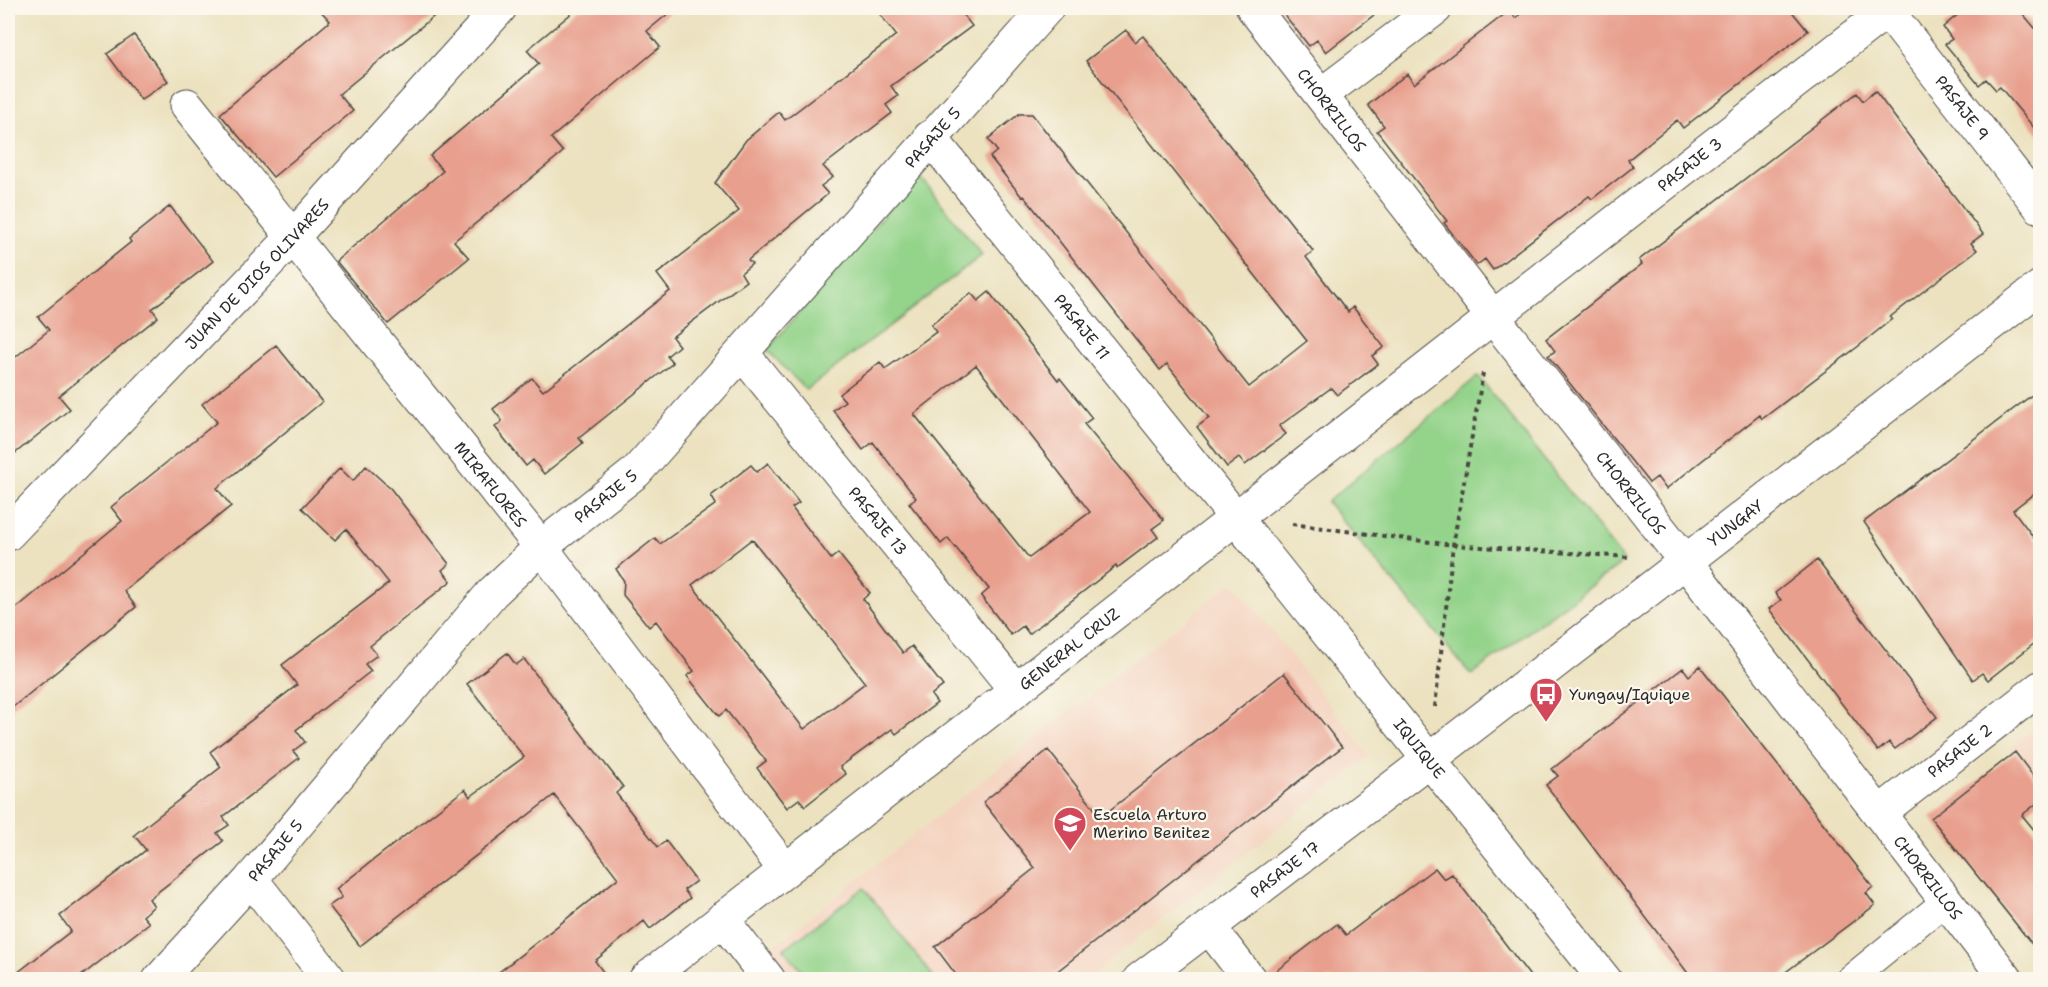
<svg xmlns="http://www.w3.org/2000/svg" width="2048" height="987" viewBox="0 0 2048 987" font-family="'Shantell Sans',sans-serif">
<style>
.built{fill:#f4d3c0}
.green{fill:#93d38a;stroke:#5f7f5a;stroke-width:1.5}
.building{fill:#e89f8d;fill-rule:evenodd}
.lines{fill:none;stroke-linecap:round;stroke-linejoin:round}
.pedestrian-casing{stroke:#484641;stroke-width:29}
.minor-casing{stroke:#484641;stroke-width:35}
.tertiary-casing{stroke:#484641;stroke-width:35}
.path{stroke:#484641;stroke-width:4;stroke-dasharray:4.5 4.5;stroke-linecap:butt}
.pedestrian{stroke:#fff;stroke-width:27}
.minor{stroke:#fff;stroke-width:33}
.tertiary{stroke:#fff;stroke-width:33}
.labels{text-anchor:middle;stroke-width:4.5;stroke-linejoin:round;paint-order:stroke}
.street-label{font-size:16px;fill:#2b2b2b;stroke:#fbf7ec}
.poi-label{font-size:16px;fill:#2b2b2b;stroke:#fbf7ec;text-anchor:start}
</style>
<rect width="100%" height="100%" fill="#fbf7ec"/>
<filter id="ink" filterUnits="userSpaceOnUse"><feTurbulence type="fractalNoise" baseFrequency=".0167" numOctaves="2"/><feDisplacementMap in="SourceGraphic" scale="12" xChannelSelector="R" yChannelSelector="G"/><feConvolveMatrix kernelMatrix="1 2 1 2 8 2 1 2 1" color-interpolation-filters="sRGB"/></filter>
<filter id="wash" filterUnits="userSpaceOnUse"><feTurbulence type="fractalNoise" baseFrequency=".008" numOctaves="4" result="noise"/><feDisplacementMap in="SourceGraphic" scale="24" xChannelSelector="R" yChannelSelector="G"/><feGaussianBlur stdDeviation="1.35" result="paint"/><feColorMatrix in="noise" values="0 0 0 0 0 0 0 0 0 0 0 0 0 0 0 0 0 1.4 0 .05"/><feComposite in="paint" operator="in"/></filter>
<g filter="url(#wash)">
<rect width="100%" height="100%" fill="#ece2c0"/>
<path class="built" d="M1233,582l137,174 -283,223h-293l-24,-30z
M2040,724v61l-29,-37z"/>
<path class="green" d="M919,175l63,80 -176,135 -39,-40z
M1478,376l146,185 -153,114 -144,-173z
M864,888l71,91h-127l-24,-30z"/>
<g id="blocks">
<path class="building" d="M318,8h126l-105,86 14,17 -80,66 -53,-63 110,-93z
M578,8h97l-28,23 13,16 -109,91 12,14 -109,89 15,17 -81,66 -52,-63 107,-90 -13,-15 109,-92 -12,-14z
M875,8h83l14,18 -81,60 7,10 -12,9 6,8 -69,53 10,11 -12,9 7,8 -80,66 4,4 -11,9 5,8 -74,56 7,9 -12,10 6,7 -94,75 4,5 -39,31 -11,-14 -7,6 -31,-39 7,-6 -9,-12 39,-31 11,13 127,-100 -13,-17 82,-63 -24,-28 31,-43 33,-28 6,8 111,-85z
M1279,8h104l-57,44 -9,-12 -8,6z
M1529,8h260l19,23 -125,97 -6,-8 -49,40 5,7 -41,32 -3,-3 -96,74 -8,-11 -8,6 -33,-42 3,-2 -70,-90 7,-5 -16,-21 39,-31 7,10 96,-74 5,8z
M1966,8h52l22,26v101l-40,-48 -4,3 -10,-11 -7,6 -34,-41 7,-5 -9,-12z
M1126,30l9,12 8,-6 170,215 -7,6 42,55 5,-5 31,40 -12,9 6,8 -41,31 -6,-7 -52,38 7,8 -41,31 -6,-7 -12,9 -30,-40 12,-9 -42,-54 -7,6 -136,-174 -2,1 -32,-40 7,-6 -9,-12 31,-25h13l217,273 58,-46 -221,-280z
M134,35l34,46 -27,19 -34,-46z
M1875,91l108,143 -12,9 6,7 -87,67 2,2 -32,26 -98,74 -2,-4 -94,74 -9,-12 -8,6 -101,-127 7,-5 -9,-12 96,-75 -3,-4 218,-167 6,8z
M170,206l43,55 -61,48 6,8 -99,79 11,13 -62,50v-96l41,-33 -11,-13 93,-75 -2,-3z
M989,292l69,88 2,-2 32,40 -8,6 80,96 -12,9 6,8 -41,31 -1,-2 -87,68 -6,-8 -12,9 -30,-39 8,-7 -41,-51 -7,6 -32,-41 7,-5 -43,-56 -10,8 -30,-40 12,-9 -6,-7 41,-32 5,7 51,-37 -5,-7 40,-32 7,8zM976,365l114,147 -61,46 -115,-144z
M276,345l46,57 -105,86 14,18 -107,85 12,16 -128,104v-96l114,-94 -11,-14 106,-85 -15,-18z
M2040,389v100l-27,21 27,36v93l-52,41 -6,-7 -9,7 -109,-158z
M768,463l31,40 -7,5 39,51 7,-6 32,40 -7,6 40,54 9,-7 31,40 -12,9 6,8 -41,31 -4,-5 -52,38 6,7 -41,32 -6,-7 -12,9 -30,-40 9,-7 -40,-51 -7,6 -32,-40 7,-5 -38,-50 -7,6 -26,-32 1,-14 -8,-12 39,-31 5,6 56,-40 -5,-8 40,-31 6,7zM752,539l113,144 -61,46 -112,-144z
M366,466l25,23 58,75 -7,6 9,11 -81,65 7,9 -12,9 6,7 -75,59 9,12 -12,9 6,7 -76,59 6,8 -12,8 6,8 -74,58 5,7 -11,10 6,7 -73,57h-68l63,-49 -11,-15 86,-66 -12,-15 87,-68 -11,-15 87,-67 -15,-20 107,-82 -43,-54 -11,11 -33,-32 38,-40 13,13z
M1817,560l120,157 -42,32 -6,-7 -11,9 -109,-142 12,-9 -6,-7z
M507,653l9,12 8,-6 99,128 -7,6 42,54 8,-6 30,40 -12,9 6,8 -40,31 -6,-8 -49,40 14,19h-120l129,-102 -64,-83 -194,151 -31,-40 13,-9 -6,-8 129,-100 5,8 54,-40 -57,-73z
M1700,666l173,221 -7,6 9,12 -100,75h-82l-147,-195 12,-9 -6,-7 131,-101 6,8z
M1284,673l58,74 -296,233h-86l-25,-33 100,-79 -52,-66 65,-52 53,67z
M2015,752l25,33v16l-18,14 18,22v117l-109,-136z
M1435,868l9,11 8,-5 81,106h-265v-3l69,-53 9,11z"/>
</g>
</g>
<g filter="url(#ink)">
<use href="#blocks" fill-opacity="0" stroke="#484641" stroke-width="1.5"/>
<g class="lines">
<g class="pedestrian-casing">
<path id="pedestrian" d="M1849,980l98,-80"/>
</g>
<g class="minor-casing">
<g id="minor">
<path id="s1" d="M1253,8l240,309 395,-307"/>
<path id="s2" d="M1885,8l155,199"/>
<path d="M1321,95l115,-87"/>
<path id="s3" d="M187,105l354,442 244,323"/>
<path id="s4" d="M930,137l305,380"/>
<path id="s5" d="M742,353l273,336"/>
<path id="s6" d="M8,534l284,-296 208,-230"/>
<path id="s7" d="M1685,561l322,419"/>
<path id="s8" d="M1879,813l161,-125"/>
<path d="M251,879l79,101"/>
<path d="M722,919l47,61"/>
<path d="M1209,927l41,53"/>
<path id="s9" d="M159,980l92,-101 241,-286 49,-46 95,-75 411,-464"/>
<path id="s10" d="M1139,980l291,-221"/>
</g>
</g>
<g class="tertiary-casing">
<g id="tertiary">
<path id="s11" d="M1235,517l370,463"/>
<path id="s12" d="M1430,759l610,-472"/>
<path id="s13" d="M645,980l848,-663 192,244"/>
</g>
</g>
<path class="path" d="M1292,524l161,21 175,12
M1435,707l18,-162 30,-172"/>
<use href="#pedestrian" class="pedestrian"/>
<use href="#minor" class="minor"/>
<use href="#tertiary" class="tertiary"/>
</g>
</g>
<defs>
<g id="bus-pin" transform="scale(1.725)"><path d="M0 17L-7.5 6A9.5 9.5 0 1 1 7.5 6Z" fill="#d1495b" stroke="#fbf7ec"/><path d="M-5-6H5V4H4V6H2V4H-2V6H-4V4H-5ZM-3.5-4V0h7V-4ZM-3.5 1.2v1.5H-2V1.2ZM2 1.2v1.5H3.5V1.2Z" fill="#fff"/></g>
<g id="school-pin" transform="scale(1.725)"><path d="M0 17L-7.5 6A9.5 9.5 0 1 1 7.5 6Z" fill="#d1495b" stroke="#fbf7ec"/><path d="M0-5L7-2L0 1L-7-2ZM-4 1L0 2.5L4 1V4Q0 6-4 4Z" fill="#fff"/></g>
</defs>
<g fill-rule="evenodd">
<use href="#bus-pin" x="1546" y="694"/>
<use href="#school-pin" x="1070" y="823"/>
</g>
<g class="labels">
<g class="street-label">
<text dy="6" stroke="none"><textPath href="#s2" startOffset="126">PASAJE 9</textPath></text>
<text dy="6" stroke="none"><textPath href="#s1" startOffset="129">CHORRILLOS</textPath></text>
<text dy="6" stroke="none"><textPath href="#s9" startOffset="1146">PASAJE 5</textPath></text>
<text dy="6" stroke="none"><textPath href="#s1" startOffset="640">PASAJE 3</textPath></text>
<text dy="6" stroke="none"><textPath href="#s6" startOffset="360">JUAN DE DIOS OLIVARES</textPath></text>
<text dy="6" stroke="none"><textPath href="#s4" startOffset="243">PASAJE 11</textPath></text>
<text dy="6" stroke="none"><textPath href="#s3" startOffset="486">MIRAFLORES</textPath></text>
<text dy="6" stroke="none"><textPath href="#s13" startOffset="1300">CHORRILLOS</textPath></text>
<text dy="6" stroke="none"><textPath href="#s9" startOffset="660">PASAJE 5</textPath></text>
<text dy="6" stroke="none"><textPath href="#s5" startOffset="216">PASAJE 13</textPath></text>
<text dy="6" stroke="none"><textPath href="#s12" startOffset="386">YUNGAY</textPath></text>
<text dy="6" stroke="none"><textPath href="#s13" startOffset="538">GENERAL CRUZ</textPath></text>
<text dy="6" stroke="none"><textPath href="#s11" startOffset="296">IQUIQUE</textPath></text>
<text dy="6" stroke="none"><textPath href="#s8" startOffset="102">PASAJE 2</textPath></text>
<text dy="6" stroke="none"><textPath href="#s9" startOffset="174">PASAJE 5</textPath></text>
<text dy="6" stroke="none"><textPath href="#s10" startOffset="183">PASAJE 17</textPath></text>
<text dy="6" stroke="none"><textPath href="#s7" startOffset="399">CHORRILLOS</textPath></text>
</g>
<g class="poi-label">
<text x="1569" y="700">Yungay/Iquique</text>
<text x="1093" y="820">Escuela Arturo<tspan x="1093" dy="18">Merino Benitez</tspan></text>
</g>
</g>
<rect width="2048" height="987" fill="none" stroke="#fbf7ec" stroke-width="30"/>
</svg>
